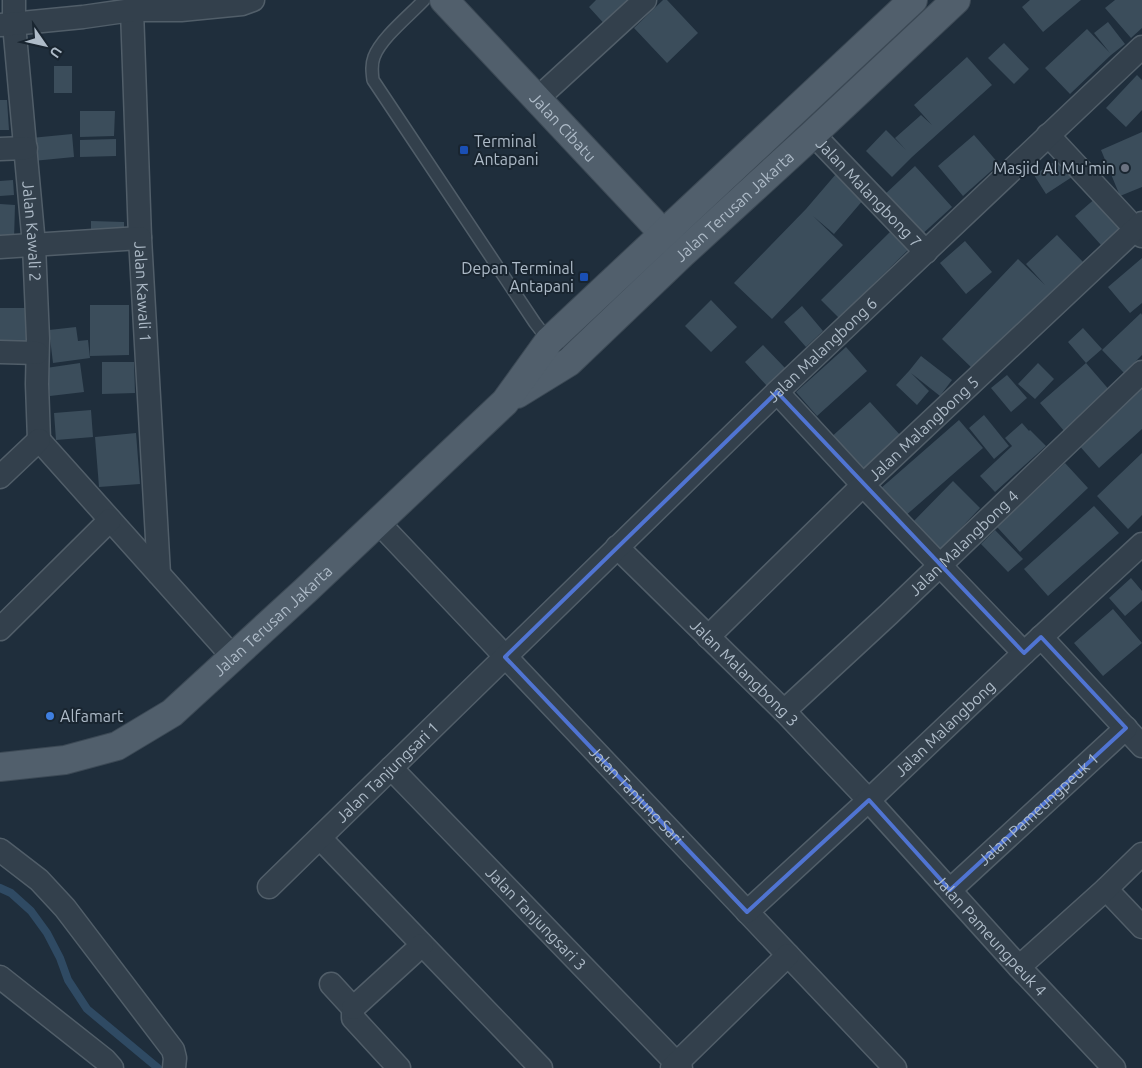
<svg xmlns="http://www.w3.org/2000/svg" width="1142" height="1068" viewBox="0 0 1142 1068" font-family="Ubuntu,sans-serif">
<style>
.lines{fill:none;stroke-linecap:round;stroke-linejoin:round}
.stream{stroke:#2f4a63;stroke-width:8}
.building{fill:#3b4d5b}
.lane-casing{stroke:#515e69;stroke-width:14}
.street-casing{stroke:#515e69;stroke-width:25}
.primary-casing{stroke:#3c4955;stroke-width:30}
.lane{stroke:#33404c;stroke-width:11}
.street{stroke:#33404c;stroke-width:22}
.primary{stroke:#515f6c;stroke-width:28}
.marked{fill:none;stroke:#5074d2;stroke-width:4;stroke-linejoin:round}
.transit-dot{fill:#1a4fb4;stroke:#192530;stroke-width:2}
.worship-dot{fill:#6b7280;stroke:#192530;stroke-width:2}
.shop-dot{fill:#3f7fe0;stroke:#192530;stroke-width:2}
.labels{text-anchor:middle;stroke-width:4;stroke-linejoin:round;paint-order:stroke}
.street-label{font-size:16px;fill:#aebbc8;stroke:#192530}
.poi-label{font-size:16px;fill:#aebbc8;stroke:#192530;text-anchor:start}
</style>
<rect width="100%" height="100%" fill="#1f2e3c"/>
<g class="lines">
<path class="stream" d="M0,888l11,5 20,18 16,22 13,25 8,22 19,29 71,59"/>
</g>
<path class="building" d="M596,0h42l-30,28 -19,-21z
M663,0h4l31,33 -31,30 -33,-35z
M1030,0h51l-38,32 -21,-25z
M1115,0h27v28l-11,10 -26,-30z
M1108,22l17,22 -14,11 -41,39 -25,-26 42,-39 23,24 -16,-20z
M1004,43l25,26 -15,15 -26,-26z
M967,57l25,28 -80,72 -20,20 -26,-26 20,-21 20,20 -11,-12 26,-23 11,10 -18,-20z
M54,66h18v27h-18z
M1137,75l5,5v30l-16,17 -20,-19z
M0,100h7l2,30h-9z
M80,111h35l-1,25 -34,1z
M1142,132v55l-22,9 -19,-46z
M72,134l2,23 -41,4 -2,-23z
M974,135l25,29 -36,32 -25,-30z
M116,139v17l-36,1v-17z
M1060,158l12,19 -26,17 -12,-19z
M915,166l37,41 -33,30 -37,-40z
M836,174l28,25 -30,35 -21,-18 30,29 -71,74 -38,-36 72,-74z
M13,180l1,15 -14,1v-15z
M1097,197l25,29 -21,19 -26,-29z
M0,204l15,1 -1,35 -14,-1z
M91,221l33,1v17l-33,-1z
M890,232l18,18 -69,68 -18,-18z
M1057,235l26,27 -31,29 -77,80 -33,-32 76,-80 27,26 -19,-21z
M965,241l27,31 -26,22 -26,-31z
M1142,258v45l-12,10 -22,-26z
M711,300l26,27 -26,25 -26,-26z
M90,305h39v50l-39,1z
M802,306l21,25 -17,16 -22,-25z
M0,308h34v36h-34z
M1141,313l1,2v40l-18,18 -22,-23z
M76,327l2,14 10,-1 2,18 -37,5 -4,-33z
M1083,328l19,21 -16,14 -18,-21z
M763,345l23,24 -19,17 -22,-24z
M846,347l21,24 -50,45 -21,-24z
M921,356l31,24 -12,16 -29,-23 18,18 -12,14 -21,-20 13,-14z
M102,362h32l1,31 -33,1z
M80,363l4,29 -34,4 -4,-28z
M1038,363l16,16 -19,20 -17,-15z
M1086,363l25,29 -46,40 -25,-29z
M1007,375l20,23 -16,14 -20,-24z
M1142,383v46l-43,39 -22,-25z
M870,402l31,34 -42,38 -31,-34z
M91,410l2,27 -37,3 -2,-27z
M984,415l25,31 -15,13 -25,-31z
M959,420l24,28 -79,69 -24,-28z
M1022,423l7,8 1,-1 16,16 -51,46 -15,-16 32,-30 -7,-8z
M136,433l4,51 -41,3 -4,-50z
M1142,453v62l-14,14 -31,-33z
M1065,463l23,25 -68,64 -23,-25z
M953,481l27,27 -42,44 -28,-27z
M1094,506l25,27 -71,63 -24,-27z
M995,530l28,29 -15,13 -27,-28z
M1131,578l11,13v10l-17,15 -16,-18z
M1113,609l29,34 -39,33 -29,-33z"/>
<g class="lines">
<g class="lane-casing">
<path id="lane" d="M424,0c-14,15 -43,38 -50,57 -3,8 -2,15 -1,23l162,243 14,18 20,21"/>
</g>
<g class="street-casing">
<g id="street">
<path id="s1" d="M14,0v24l20,221 4,94 -1,45 2,56"/>
<path id="s2" d="M132,10l8,228 19,336"/>
<path d="M1,25l82,-8 49,-7h49l61,-6 11,-4"/>
<path d="M537,99l108,-99"/>
<path id="s3" d="M813,134l113,118"/>
<path d="M1048,135l94,101"/>
<path d="M0,149l26,-1"/>
<path d="M0,247l140,-9"/>
<path d="M0,352l37,1"/>
<path d="M777,392l86,93 161,168"/>
<path d="M39,440l194,217"/>
<path d="M0,477l39,-37"/>
<path id="s4" d="M378,522l517,546"/>
<path id="s5" d="M617,547l167,164 77,81 158,175 95,101"/>
<path d="M0,629l110,-109"/>
<path id="s6" d="M708,637l155,-152 279,-262"/>
<path d="M1041,637l101,109"/>
<path id="s7" d="M784,711l105,-97 253,-242"/>
<path id="s8" d="M391,768l290,300"/>
<path d="M320,838l221,230"/>
<path d="M0,850l39,30 26,28 108,142 2,8 -1,10"/>
<path id="s9" d="M269,887l508,-495 365,-345"/>
<path d="M1106,889l36,38"/>
<path id="s10" d="M950,890l176,-162"/>
<path id="s11" d="M747,912l122,-112 155,-147 118,-109"/>
<path d="M1019,967l87,-78 36,-35"/>
<path d="M0,977l105,83 7,8"/>
<path d="M331,984l22,24v10l46,50"/>
<path d="M353,1008l69,-63"/>
<path d="M672,1068l116,-113"/>
</g>
</g>
<g class="primary-casing">
<g id="primary">
<path id="s12" d="M444,0l232,247"/>
<path id="s13" d="M517,394l52,-32 113,-108 131,-120 143,-134"/>
<path id="s14" d="M0,767l65,-7 52,-14 55,-33 134,-123 199,-188 44,-61 364,-341"/>
</g>
</g>
<use href="#lane" class="lane"/>
<use href="#street" class="street"/>
<use href="#primary" class="primary"/>
</g>
<path class="marked" d="M777,392l247,261 17,-16 85,91 -176,162 -81,-90 -122,112 -242,-255z"/>
<g class="transit-dot">
<rect x="459" y="145" width="10" height="10" rx="2.5"/>
<rect x="579" y="272" width="10" height="10" rx="2.5"/>
</g>
<circle class="worship-dot" cx="1125" cy="168" r="5"/>
<circle class="shop-dot" cx="50" cy="716" r="5"/>
<g class="labels">
<g class="street-label">
<text dy="6" stroke="none"><textPath href="#s12" startOffset="174">Jalan Cibatu</textPath></text>
<text dy="6" stroke="none"><textPath href="#s3" startOffset="81">Jalan Malangbong 7</textPath></text>
<text dy="6" stroke="none"><textPath href="#s13" startOffset="288">Jalan Terusan Jakarta</textPath></text>
<text dy="6" stroke="none"><textPath href="#s1" startOffset="232">Jalan Kawali 2</textPath></text>
<text dy="6" stroke="none"><textPath href="#s2" startOffset="282">Jalan Kawali 1</textPath></text>
<text dy="6" stroke="none"><textPath href="#s9" startOffset="771">Jalan Malangbong 6</textPath></text>
<text dy="6" stroke="none"><textPath href="#s6" startOffset="300">Jalan Malangbong 5</textPath></text>
<text dy="6" stroke="none"><textPath href="#s7" startOffset="246">Jalan Malangbong 4</textPath></text>
<text dy="6" stroke="none"><textPath href="#s14" startOffset="320">Jalan Terusan Jakarta</textPath></text>
<text dy="6" stroke="none"><textPath href="#s5" startOffset="179">Jalan Malangbong 3</textPath></text>
<text dy="6" stroke="none"><textPath href="#s11" startOffset="270">Jalan Malangbong</textPath></text>
<text dy="6" stroke="none"><textPath href="#s9" startOffset="165">Jalan Tanjungsari 1</textPath></text>
<text dy="6" stroke="none"><textPath href="#s4" startOffset="376">Jalan Tanjung Sari</textPath></text>
<text dy="6" stroke="none"><textPath href="#s10" startOffset="120">Jalan Pameungpeuk 1</textPath></text>
<text dy="6" stroke="none"><textPath href="#s8" startOffset="209">Jalan Tanjungsari 3</textPath></text>
<text dy="6" stroke="none"><textPath href="#s5" startOffset="539">Jalan Pameungpeuk 4</textPath></text>
</g>
<g class="poi-label">
<text x="474" y="147">Terminal<tspan x="474" dy="18">Antapani</tspan></text>
<text x="1115" y="174" text-anchor="end">Masjid Al Mu'min</text>
<text x="574" y="274" text-anchor="end">Depan Terminal<tspan x="574" dy="18">Antapani</tspan></text>
<text x="60" y="722">Alfamart</text>
</g>
</g>
<g transform="translate(45 45) rotate(124)" stroke="#192530" stroke-width="4" paint-order="stroke">
<path d="M0-4L9 19L0 12L-9 19Z" fill="#aebbc8"/>
<text y="-8" font-size="14" font-weight="bold" text-anchor="middle" fill="#aebbc8">U</text>
</g>
</svg>
